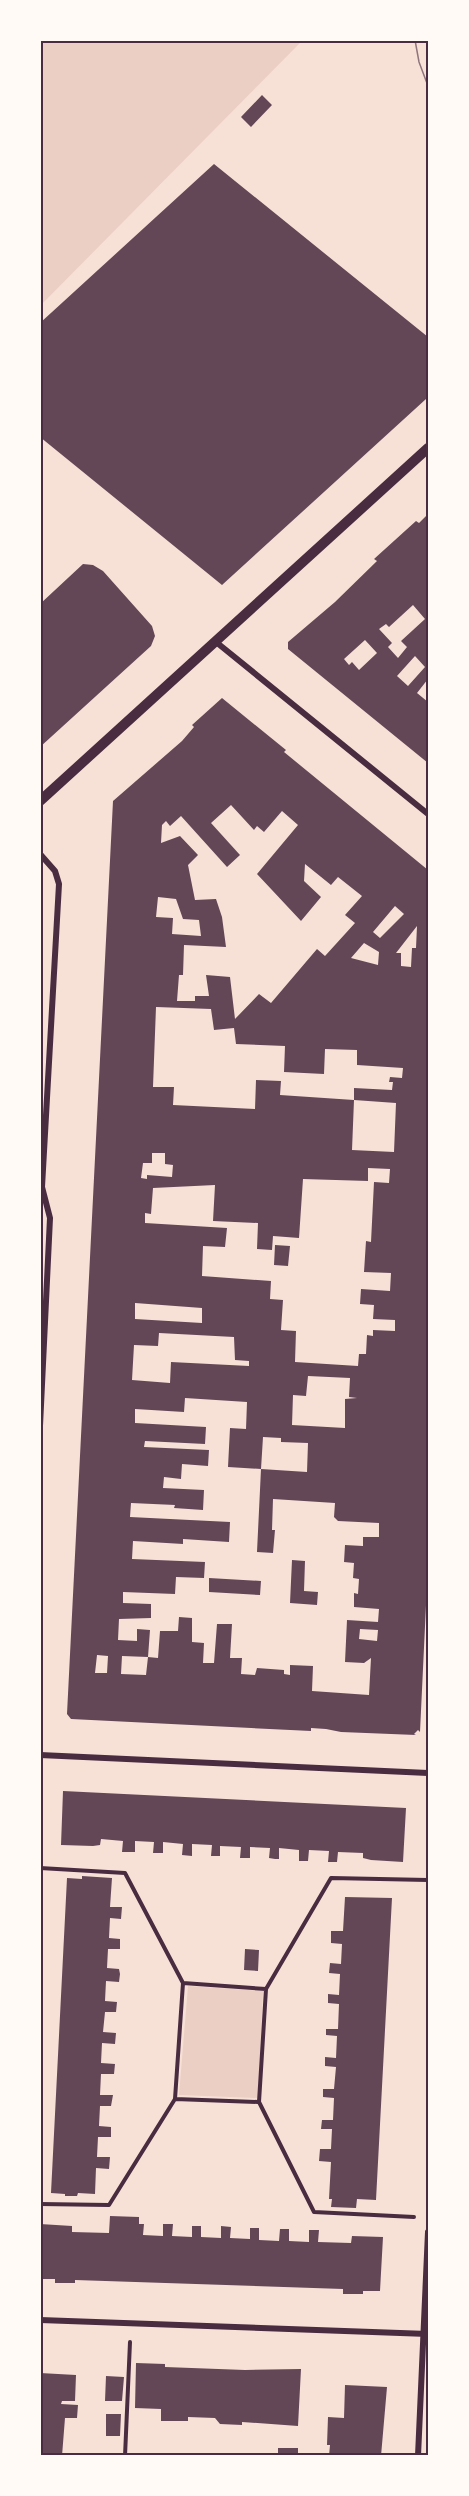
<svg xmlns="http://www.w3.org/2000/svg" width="469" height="2496" viewBox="0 0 469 2496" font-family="Roboto,sans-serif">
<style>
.green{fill:#ebcfc5}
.building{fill:#644757;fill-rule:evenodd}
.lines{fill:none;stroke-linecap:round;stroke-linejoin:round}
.path{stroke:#4a2c40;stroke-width:4}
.minor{stroke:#4a2c40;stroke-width:6}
.tertiary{stroke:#4a2c40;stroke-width:10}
.tram{stroke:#8f747c;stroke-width:1.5}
.neatline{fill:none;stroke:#4a2c40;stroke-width:2}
</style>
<rect width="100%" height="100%" fill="#f7e1d7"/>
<path class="green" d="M40,41h262l-261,264h-1z
M188,1986l75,5 -5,107 -79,-3z"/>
<path class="building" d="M262,95l10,10 -21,22 -10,-10z
M214,164l214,173v59l-2,3 -204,186 -182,-148v-114z
M428,514v165l-11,14 11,9v61l-140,-114v-7l47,-40 42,-41 -3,-2 42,-38 3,2zM413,605l12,14 -24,22 6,6 -9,11 -10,-11 4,-4 -13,-14 7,-5 3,3zM365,640l12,13 -18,17 -7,-8 -3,3 -5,-6zM415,656l10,11 -17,19 -11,-10z
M83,564l10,1 10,6 49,55 3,10 -4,10 -111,101v-143z
M222,698l64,52 -2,2 144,118v693l-8,169 -2,-2 -4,4 2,1 -75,-3 -15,-3 -15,-1v3l-240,-12 -4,-5 46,-913 69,-60 12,-14 -2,-2zM231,805l23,25 3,-4 7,6 18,-21 16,14 -41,49 44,47 20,-24 -17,-16 1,-17 26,21 7,-8 24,19 -17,19 10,8 -30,33 -8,-7 -46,54 -12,-9 -24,25 -5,-42 -24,-2 3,21h-14v5h-18l2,-26h4l1,-30 42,2 -4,-30 -6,-18 -21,1 -7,-35 10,-10 -18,-19 -19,7 1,-18 4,-4 4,5 11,-10 46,51 13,-12 -29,-32zM158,897l18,2 7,20 16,1 2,16 -29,-2 1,-16 -17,-1zM395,906l9,8 -24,24 -7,-6zM417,926l-1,22h-4l-1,19 -10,-1v-13h-5zM364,943l15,9 -1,13 -27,-7zM156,1007l55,2 3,21 20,-2 2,16 49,2 -1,26 40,2 1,-25 32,1v15l46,3 -1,10 -12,-1 -1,5h4l-1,8 -38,-2v12l-74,-5 1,-14 -25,-1 -1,29 -82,-4 1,-18h-21zM354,1100l42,3 -2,49 -42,-2zM152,1153h13v11l8,1 -1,12 -25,-2v4l-6,-1 2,-15h9zM368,1168l22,1 -1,14 -15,-1 -3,60 -5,-1 -2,31 27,1 -1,18 -29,-2 -1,15 14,1 -1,14 22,1v11l-22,-1v6l-6,-1 -1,19h-7l-1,12 -63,-4 1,-31 -15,-1 2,-30 -13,-1 1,-18 -69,-5 1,-30 22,1 2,-19 -82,-5v-10l6,1 2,-26 62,-3 -2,36 45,2 -1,26 15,1 1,-14 26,2 4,-59 65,2zM135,1303l67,5v15l-67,-4zM159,1333l75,4 1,23 14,1v5l-78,-4 -1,21 -38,-3 2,-35 24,1zM308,1376l42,2 -1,19 8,1 -12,1v29l-53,-3 1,-30 13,1zM185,1398l62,4 -1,27 -16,-1 -2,39 33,2 2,-32 18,1v4l27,1 -1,29 -46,-3 -4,83 16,1 2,-23h-3l1,-31 62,4 -1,14 4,4 41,2v14h-16v9l-18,-1 -1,17 10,1 -1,15 6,1 -1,15 -4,-1v14l25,2 -1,13 -31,-2 -2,42 19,1 7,-5 -2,37 -57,-4 1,-25 -23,-1v10l-6,-1v-4l-27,-2 -2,7 -14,-1 1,-16h-12l2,-34h-15l-3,39h-11l1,-20 -12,-1v-24l-13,-1 -1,14h-18l-2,27 -10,-1 -2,18 -25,-1 1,-18 26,1 2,-27 -13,-1v12l-19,-1 1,-21 32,-1v-14l-28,-1v-11l52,2 1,-17 28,1 1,-16 -73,-3 1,-18 50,3v-5l46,3 1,-20 -100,-5 1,-14 44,2 -1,3 29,2 1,-20 -41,-2 1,-11 17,2 1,-15 26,2 1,-16 -65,-3 1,-6 60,3 1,-17 -71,-4v-14l49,3zM360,1629l18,1 -1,11 -18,-2zM97,1655l11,1 -1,17h-12z
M275,1245l15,1 -2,20 -14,-1z
M292,1560l13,1 -1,30 14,1 -1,13 -27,-2z
M209,1578l52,3 -1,14 -51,-3z
M63,1791l343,17 -3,54 -32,-2 -8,-2v-5l-25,-1 -1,10h-9l1,-11 -20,-1 -1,11h-9v-11l-20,-2v11h-4l-6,-1 1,-10 -20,-1v11h-10l1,-11 -21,-1v10h-9l1,-11 -20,-1v12l-10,-1 1,-11 -20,-2v11h-10l1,-11 -19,-1v11h-13l1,-11 -22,-2 -1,6 -7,1 -32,-1z
M82,1876l30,2 -2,29h12l-1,12 -11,-1 -1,20 11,1v10h-12l-1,19 12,1 1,5 -1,8 -13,-1 -1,20 12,1 -1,10h-11l-2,20 13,1 -1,11 -13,-1 -1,20 14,1 -1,10h-13l-1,21h13l-2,11h-11l-1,20 12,1v10h-13l-1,20h13l-1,12 -13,-1 -1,26 -17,-1 -1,3h-12v-2l-14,-1 16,-315 15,1z
M345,1897l47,1 -16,302 -19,-1 -1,9 -25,-1 1,-8h-3l2,-37 -12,-1 1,-12h11l1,-20h-11l1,-9h11l1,-22 -11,-1v-8h11l2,-22 -11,-1v-9l11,1 1,-22 -11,-1v-6h12l1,-25 -11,-1v-9l11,1 1,-21 -11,-1 1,-10 11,1 1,-20 -11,-1v-12h12z
M245,1949l14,1 -1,21 -14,-1z
M110,2216l29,1v7h5l-1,11 20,1v-12h10l-1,12 20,1v-11h9v11l20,1v-12l10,1 -1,11 20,1v-11h9v12l20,1 1,-12h9v12l20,1v-12h10l-1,12 33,1 1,-7 31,1 -3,54h-17v3h-20v-5l-268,-9v3h-20v-4h-15v-55l32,2v6l37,1z
M136,2363l29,1v3l80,3 56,-1 -3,57 -56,-4v3l-22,-1 -5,-6 -27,-1v4h-27v-12l-26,-1z
M40,2373l36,2 -1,26h-13l-1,3 17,1 -1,13h-12l-3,38h-22z
M106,2376l18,1 -2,24h-17z
M345,2385l42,2 -6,69h-52l1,-11h-3l1,-28 16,1z
M106,2414h15l-1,22h-14z
M278,2448h20v8h-20z"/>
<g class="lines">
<path class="path" d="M40,1868l85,5 58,110 -8,116 -66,106 -69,-1
M183,1983l83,6
M175,2099l83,3
M414,2217l-100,-5 -55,-110 7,-113 65,-111 97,2
M125,2456l5,-114"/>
<path class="minor" d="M216,642l212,172
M40,854l15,17 4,13 -17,303 8,31 -10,208
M40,1755l388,18
M40,2320l388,14
M418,2456l10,-224"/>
<path class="tertiary" d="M40,801l388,-353"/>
<path class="tram" d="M415,40l4,22 9,24"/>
</g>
<rect width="469" height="2496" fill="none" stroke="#fffaf5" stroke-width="84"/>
<rect x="42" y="42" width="385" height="2412" class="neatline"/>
</svg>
